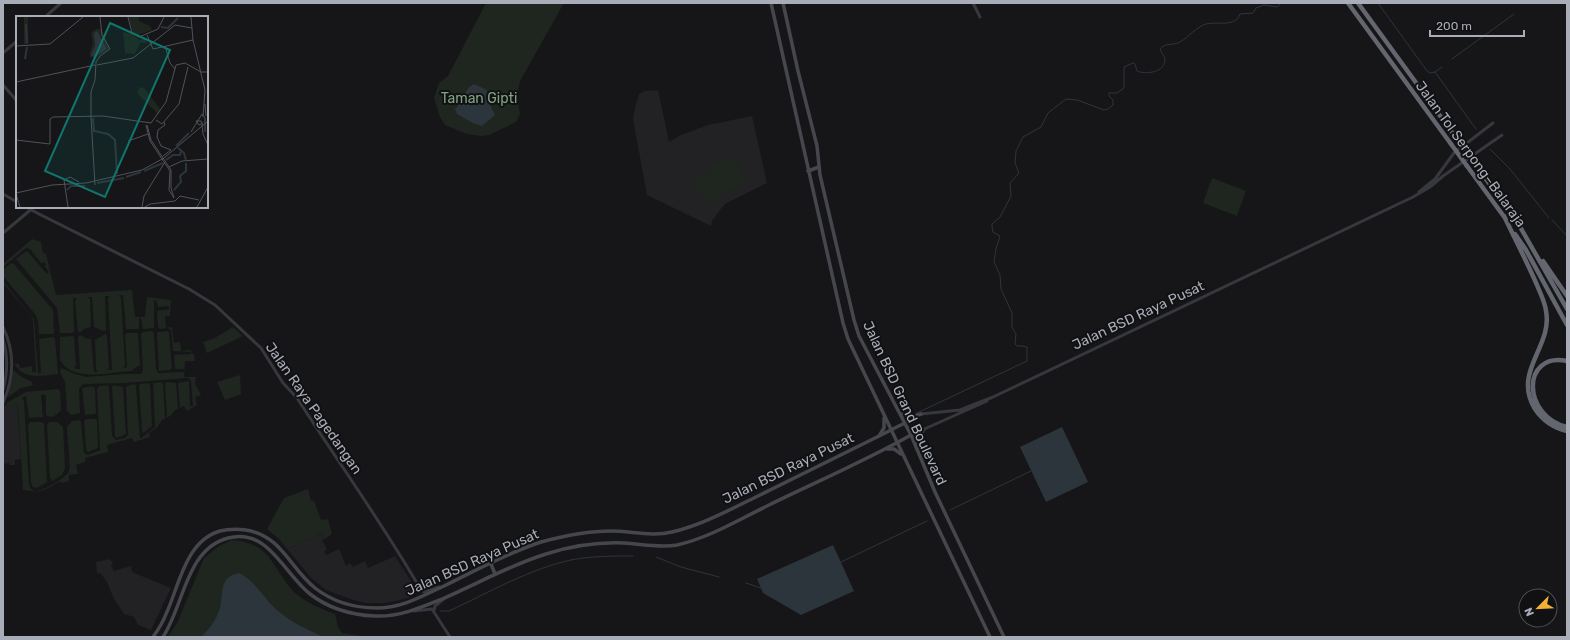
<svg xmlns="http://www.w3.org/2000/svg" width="1570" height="640" viewBox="0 0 1570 640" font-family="Rubik,sans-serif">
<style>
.built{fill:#222225}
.green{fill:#1e261f}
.water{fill:#2c353c}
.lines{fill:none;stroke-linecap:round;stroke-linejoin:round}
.stream{stroke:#2c353c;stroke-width:1}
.tertiary{stroke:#37383d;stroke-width:3}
.secondary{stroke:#45474d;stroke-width:3.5}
.motorway{stroke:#63666e;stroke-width:4.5}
.tertiary-bridge{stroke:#37383d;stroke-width:3}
.motorway-bridge{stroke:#63666e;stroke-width:4.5}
.labels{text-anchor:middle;stroke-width:4;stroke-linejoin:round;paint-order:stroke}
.park-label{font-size:14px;fill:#7fa381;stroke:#111113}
.street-label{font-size:14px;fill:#a8adb8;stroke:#111113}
.inset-river{fill:none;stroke:#2c353c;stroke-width:2}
.inset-road{fill:none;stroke:#505258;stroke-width:1}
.view{fill:#0f766e;fill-opacity:0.15;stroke:#0f766e;stroke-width:2}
.inset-edge{fill:none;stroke:#a8adb8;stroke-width:2}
</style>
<rect width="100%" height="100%" fill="#161618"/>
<path class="built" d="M658,90l11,52 12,-7 27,-10 44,-9 15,67 -42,21 -5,6 -8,11 -1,5 -64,-31 -14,-76 3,-15 3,-10 6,-3z
M17,400l4,59 -6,1v5h-5l-1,-2 -6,1v-58z
M322,533l3,6 -3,1 5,9 -3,3 2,3 13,-6 7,17 4,-3 3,4 12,-6 3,7 27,-12 23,36 -7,5 -15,4 -12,2h-18l-13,-3 -27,-10 -15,-12 -24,-29z
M110,559l3,4 -2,3 3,5 17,-5 1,6 39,16 -20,42 -13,-5 -4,-8 -10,-3 -10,-15 -7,-17 -6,-8 -4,-1 -1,-11z"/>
<path class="green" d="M486,3h78l-44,78 -3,15 3,18 -4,8 -27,13 -8,1 -14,-2 -22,-9 -5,-8 -6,-19 5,-15 9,-7z
M732,155l15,27 -41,23 -15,-26z
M1212,178l34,13 -9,25 -34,-13z
M32,239l9,3 2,11 3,1 10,41 76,-5 3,27h10l2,-20 24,3 -1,16h-5l1,12 6,-1 2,16 6,-1 1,9 10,-1 1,4h2l1,7h-10l-1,16h12l-1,7 6,11 -6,2 2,8 -10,6 -3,-5 -9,4 -5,6 -8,4 -5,7 -8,6 1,4 -16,5 -2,-4 -25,7 1,7 -23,6v4l-9,3 2,9 -9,1v6l-8,2 -1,-2c-16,10 -18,12 -37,9l-5,-85 -9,2 -3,-4 20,-11 32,-3 2,2 1,19c-4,5 -9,9 -15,5v-19l-3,-2 -2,2 2,21 -14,1 -3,-22 -4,2 2,3 5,83c1,4 2,6 6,7 7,1 32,-14 34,-20 2,-10 -2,-33 -2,-44l5,-6 7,-1 2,2 3,31 4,2 12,-5 -3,-61 2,-3 8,-1 2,2 3,49 4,4 9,-2 3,-3 -2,-47 1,-2 8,-2 1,2 4,53 15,-12 -2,-44 8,-1 2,2 2,34 2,-1 -2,-33 2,-2 9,1 2,25 2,-1 -2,-24 11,-2 1,25h3l-2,-25 -3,-3 -64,5 -41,1 -4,5 1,24 -9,2 -4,-4 -2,-29 -5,-10 1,-4 14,6 11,3 38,-3h17l2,-3 -2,-37 2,-2 9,-1 2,2 2,36 2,4 26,-1v-3h-9l-1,-13 1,-1 16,-1v-2l-18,-1 -2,-21 -3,-2 -8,1 -2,-2 -1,-16 12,-2v-3l-11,1 -2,-7 -2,1v27l-11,1 -2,-11h-2v11h-13l-3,-34h-4l2,3 4,67 -2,3 4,-1 -2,-32 2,-2h11l2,32 -4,2 -4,4c-20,0 -58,13 -72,-11v-23l13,-1 1,1 2,28 -2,3 3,1h3l-2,-32 3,-2 4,3 6,1 3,33h4l-2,-3 -1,-29 10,-6 2,2 2,32 -2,2h5l-4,-72 2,-2h-5l1,34 -3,1 -9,-4 -2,-30h-4l2,2 1,28 -7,2 -3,3h-3l-3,-31 2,-3h-4l1,33 -1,2h-13l-3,-25 -41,-49 9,-7 2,-1 20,23 2,-2 -4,-5 1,-3 -2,-2 -3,1 -11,-14 -4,-1 -23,19v-3z
M11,263l3,1 39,46 1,24h-15l-1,-13 -3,-7 -32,-38v-6z
M3,281l31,38 4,54h3l-2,-34 14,-2 2,2 3,35c-15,1 -32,7 -43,-9v-1h4l1,4 12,-2v6h4l-3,-51 -1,-4 -29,-34z
M233,327l10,9 -36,17 -4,-11 10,-3z
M168,331l1,2 3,35 -2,2 -11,1 -2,-38 1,-1z
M13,370l10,8 8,3 2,3 -2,2 -10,2 -13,9z
M240,375l1,19 -16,6 -8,-18z
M148,383l2,2 2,41 -9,7 -1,-2 -3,-46 2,-1z
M113,385l10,2 3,47 -9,4 -2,-2 -3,-49z
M92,386l3,2 1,25 -1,1 -10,1 -3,-27z
M86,419h9l2,1 1,28 -10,4 -2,-2 -2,-29z
M30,422h12l2,1 3,59 -10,6 -4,-1 -2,-4 -3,-58z
M49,422h8l6,5 2,41 -3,7 -10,6 -2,-3 -3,-53z
M308,489l3,12h3l7,19 7,-1 4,15 -7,5 -3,-6 -35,16 -8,-10 -12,-10 17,-31z
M232,540c9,1 19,3 27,8 13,8 23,32 35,44 11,10 27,17 41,22l3,13 4,6 27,4h-201l10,-16 26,-63 15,-12z"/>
<path class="water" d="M474,84l13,6v9l8,16 -13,11 -9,-3 -16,-9 -2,-5c9,-8 8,-20 19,-25z
M1062,427l26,55 -42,20 -26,-55z
M833,545l21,46 -53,24 -38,-22 -6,-14z
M239,573c17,8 24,25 38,37 13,12 31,20 47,27h-123c8,-7 16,-18 19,-29 4,-15 -2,-31 19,-35z"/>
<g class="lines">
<path class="stream" d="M1378,3l49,68 3,2 5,-1 41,57
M1452,59l62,-45
M1435,72l7,-5
M1490,149l20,20 39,49
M1552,220l15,16
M917,413l110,-52v-14l-5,-1h-5l-2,-2 1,-10 -4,-7v-14l-11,-24 -1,-14 -6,-13 2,-13 4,-13 -7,-4 -1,-6v-2l8,-7 11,-21 -1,-13 9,-10 -4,-10 1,-12 7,-14 18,-10 7,-14 18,-14 11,1 27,10 4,-1 5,-4v-5l-4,-4v-3h8l7,-5v-21l9,-4 2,1 2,7c9,4 28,1 28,-11 0,-4 -4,-7 -5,-11 6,-7 13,-3 20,-7 9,-5 16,-15 26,-18 11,-3 29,4 34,-10l13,-1 3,-5 8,-3 13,2 4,-4
M950,510l81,-39
M656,557l25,10 38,10
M841,562l86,-41
M746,583l15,5
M440,611h9c39,-18 80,-42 122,-51 20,-4 42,-4 62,-4"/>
<path class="tertiary" d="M973,3l7,14
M45,17l16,-14
M3,53l14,-12
M3,85l14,16
M1419,192l16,-13 19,-26 39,-30
M3,194l14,8
M39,214l150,75 26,16 46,43 22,35 14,15c41,64 86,126 124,192l3,2 15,-5
M3,233l31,-26
M3,327c12,25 11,51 0,76
M3,339c5,17 5,33 0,51
M905,423l16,-9 39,-4 33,-13 420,-200 17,-10 13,-11 59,-41
M911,435l76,-34
M918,450v-12l6,-8
M414,611l18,-2 18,28
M434,611l1,-5 10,-8"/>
<path class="secondary" d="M771,3l72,320 5,16 142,298
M783,3l15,68 19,75 3,29 34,145 5,16 52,99 24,57 69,145
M808,171l11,-4
M901,414l10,3 10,-3
M879,436l5,-8v-10
M887,449h7l7,5
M491,564l4,10
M153,637c5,-7 10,-15 13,-23 13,-27 19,-73 54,-83 8,-2 17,-2 26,-1 36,6 43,37 69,58 18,14 41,20 62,20 25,0 45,-12 67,-22 31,-15 63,-33 97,-44 22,-6 46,-11 70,-11 20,0 41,6 61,1 30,-7 59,-23 86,-36 38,-19 77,-38 115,-57 11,-5 21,-11 32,-16
M163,637c21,-32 23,-88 65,-99 40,-11 56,36 82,56 18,14 42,21 65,22 24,1 45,-8 67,-17 35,-15 68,-34 104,-45 25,-8 52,-12 78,-11 18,1 35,5 53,2 32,-7 63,-26 92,-40 47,-23 96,-44 142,-70"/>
<path class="motorway" d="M1348,3l103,141
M1358,3l99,136
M1473,161l46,64 48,84
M1467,166l38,52
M1504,216c11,23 23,46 33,69 3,8 8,17 9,26 7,36 -34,60 -11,98 8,12 19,19 32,22
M1515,234l11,16 41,75
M1543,261l24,35
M1567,361c-46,-9 -45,55 0,66"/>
<path class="tertiary-bridge" d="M26,207l13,7"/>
<path class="motorway-bridge" d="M1457,139l16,22
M1451,144l16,22"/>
</g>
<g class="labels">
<g class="park-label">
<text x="479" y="103">Taman Gipti</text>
</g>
<g class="street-label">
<text transform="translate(1471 154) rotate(54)" y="5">Jalan Tol Serpong–Balaraja</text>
<text transform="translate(1138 315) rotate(-25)" y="5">Jalan BSD Raya Pusat</text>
<text transform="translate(905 403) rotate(65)" y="5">Jalan BSD Grand Boulevard</text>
<text transform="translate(314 408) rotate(55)" y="5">Jalan Raya Pagedangan</text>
<text transform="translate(788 468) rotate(-26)" y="5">Jalan BSD Raya Pusat</text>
<text transform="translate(472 562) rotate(-24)" y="5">Jalan BSD Raya Pusat</text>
</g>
</g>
<g transform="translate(16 16)">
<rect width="192" height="192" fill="#161618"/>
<path d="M8,1h4v27h-4zM113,1h10v4l11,5 2,4 -15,5 -4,-2zM80,13h5l9,20 -15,9 -5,-1v-5l3,-9 -2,-10zM107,16l9,2 7,6 6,-2 2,5h-7l-5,11 -10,-1zM124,71l4,1 17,22 -3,4 -21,-21z" fill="#1e261f"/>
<path d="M81,15l10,18 -13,8 -3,-2 4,-9 -1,-13z" fill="#2c353c"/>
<path class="inset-river" d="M10,8l1,19M145,11l7,1 10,-10M9,43l2,-12M77,102l1,13 14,3 7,6 2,34M160,130l13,-13M162,132l6,5 2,7M150,144l7,-5h7l1,-4M128,155l19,-8M110,161l15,-5M81,167l27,-5M51,174l4,-4h14M158,174l7,-8 -1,-6 6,-5v-8"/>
<path class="inset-road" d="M112,1l4,16 7,4 19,-8 6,-12M175,1l2,23 12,50 -2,27M131,19l6,14 40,-9M0,30l34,-2 33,-27M149,30l5,17 5,6M81,49l36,-7 42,-33 17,3M0,66l79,-17M189,88l1,12M75,101l4,68M75,101v-25l4,-12 1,-18 4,-6 10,-7 -8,-14 -2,-18M140,104l6,4 17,-20 9,-37M187,107l-4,2 -3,-4h5l1,2v2l1,9 5,11M130,109l4,16 20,30 -1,19 5,8 -3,-10v-18l-20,-30 -4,-15M175,116l11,-18 3,4v14M0,124l34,4v-25l3,-2 50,-1 48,7 15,-21 10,-37 9,-2 16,9h7M112,125l20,-7M147,140l8,-6 -10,-4 -4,-9 1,-7 7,-5 -1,-3M153,151l13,-6 26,-2M0,177l36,-8 34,-2 56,-13 22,-12 44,-37M0,178l4,13M52,191l-4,-27 6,-3 9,5M126,191l2,-11 21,-34M129,191l5,-3 25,-3 5,-5 19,4M181,191l11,-20"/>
<path class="view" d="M94,7l60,27 -65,147 -60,-26z"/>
<rect width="192" height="192" class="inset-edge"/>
</g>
<rect width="1570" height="640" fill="none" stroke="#a8adb8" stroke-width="8"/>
<g transform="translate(1538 608) rotate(246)"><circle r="19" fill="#111113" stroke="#4d4f55"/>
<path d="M0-3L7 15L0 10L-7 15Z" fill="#f2b134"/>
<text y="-6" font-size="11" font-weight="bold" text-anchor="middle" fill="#a8adb8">N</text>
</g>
<path d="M1430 30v6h94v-6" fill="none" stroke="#a8adb8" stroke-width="2"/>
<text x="1436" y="30" font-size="12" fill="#a8adb8" stroke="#111113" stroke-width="3" paint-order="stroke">200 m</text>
</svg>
